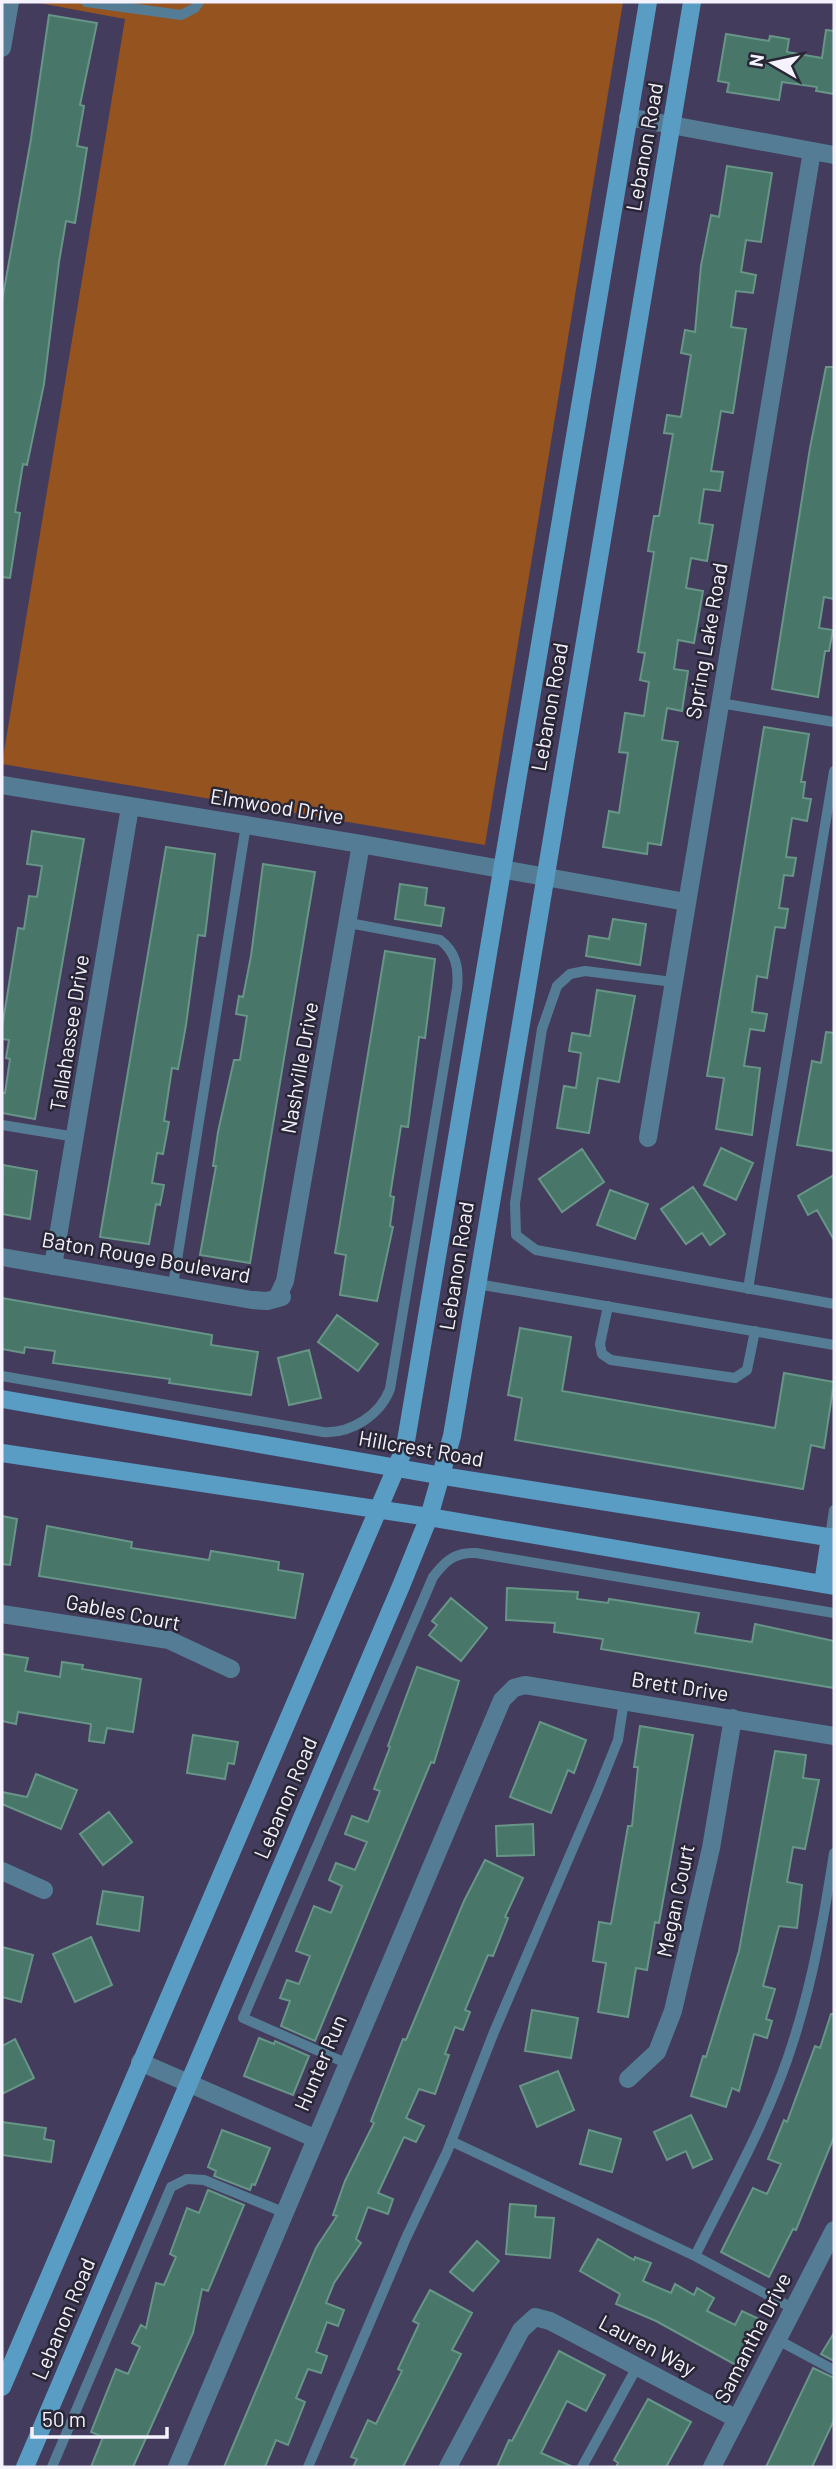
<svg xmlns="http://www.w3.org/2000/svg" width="836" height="2469" viewBox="0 0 836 2469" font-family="Barlow,sans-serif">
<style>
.green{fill:#955320}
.building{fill:#487669;stroke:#679688;stroke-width:2}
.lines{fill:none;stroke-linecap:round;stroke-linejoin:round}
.lane{stroke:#547d95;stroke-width:10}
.street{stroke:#547d95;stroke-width:18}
.secondary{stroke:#599dc4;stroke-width:18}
.labels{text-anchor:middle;stroke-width:5;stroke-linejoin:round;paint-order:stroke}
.street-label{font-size:21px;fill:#f4f2fe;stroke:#292635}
</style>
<rect width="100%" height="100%" fill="#443c5c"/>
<path class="green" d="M34,2h589l-138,843 -483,-81 123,-745z"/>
<path class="building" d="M49,15l48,8 -17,82 4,1 -7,40 10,2 -9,57 -3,18 -9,-2 -7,41 -15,122 -17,81 -4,-1 -8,48 5,1 -10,65 -8,-1v-276l29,-162z
M826,30l8,1v63l-18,-3 1,-4 -35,-5 -3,18 -52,-8 2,-9 -11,-2 8,-47 43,7 1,-5 19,3 -2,13 35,6z
M727,166l45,7 -11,69 -15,-2 -5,32 15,3 -3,18 -17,-2 -5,36 15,2 -13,84 -12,-2 -10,60 12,1 -3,19 -16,-2 -5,34 14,2 -6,36 -16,-3 -5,30 17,3 -9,52 -16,-3 -4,29 14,2 -6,40 -15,-3 -5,32 16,2 -17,103 -13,-2 -1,11 -44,-7 6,-36 10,2 9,-60 -9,-1 6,-39 19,3 5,-34 -9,-2 5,-27 -7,-1 16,-100 -6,-1 6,-35h5l14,-82 -9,-1 3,-18 14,2 10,-62 -10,-2 4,-23 10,2 6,-66 10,-51 8,2z
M826,367h8v232l-10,-2 -5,31 14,2 -4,21h-4l-7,46 -46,-8 38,-241z
M764,727l45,7 -8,48h4l-2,16 8,1 -4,22 -15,-3 -6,39 10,1 -3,18 -9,-1 -5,33 9,1 -3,19 -10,-1 -8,51 -10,-2 -5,36 15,2 -3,17 -14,-2 -6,37 16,2 -8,67 -36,-6 8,-51 -17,-2z
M32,831l52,8 -49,280 -33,-6v-20h3l5,-34 -4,-1 3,-18 -7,-1v-11l16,-100 6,1 5,-33 8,1 5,-31 -15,-2z
M166,847l49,7 -10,82 -7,-1 -12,90 -8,44 -6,-1 -8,53 5,1 -6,32 -6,-1 -5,30 12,2 -4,20 -4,-1 -7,40 -49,-7z
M263,864l52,8 -65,391 -50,-8 16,-89h-3l5,-34 16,-72h6l7,-44 -11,-2 3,-18 4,1 8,-41z
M400,884l27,4 -2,17 19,3 -3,18 -46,-7z
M613,919l33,5 -6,41 -54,-9 3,-20 20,3z
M385,951l50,8 -10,79 -6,-1 -11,90 -7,-1 -11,70 4,1 -4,29 3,1 -16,74 -37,-6 6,-40 -11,-2z
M597,990l38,6 -16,86 -21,-4 -9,55 -32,-5 7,-42 12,2 5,-35 -12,-2 3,-18 18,3z
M826,1032l8,1v118l-37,-6 15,-84 9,2z
M721,1148l32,15 -17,37 -32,-15z
M582,1149l22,33 -42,30 -23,-33z
M3,1165l34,6 -7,48 -28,-5z
M834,1175v65l-17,-30 -9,5 -10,-19z
M693,1187l32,47 -15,11 -8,-12 -16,11 -25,-35z
M610,1190l38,14 -13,35 -38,-14z
M2,1298l210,37 -1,10 47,7 -7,43 -82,-12 1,-4 -117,-16 2,-12 -30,-4 -1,6 -22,-4z
M337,1315l41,29 -20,27 -40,-29z
M520,1328l51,9 -9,54 213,37 9,-55 50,9 -10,66 -13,-3 -8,44 -288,-49 7,-42 -14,-3z
M309,1350l12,48 -32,7 -11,-47z
M2,1516l15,3 -7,46 -8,-1z
M47,1526l85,16 -1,6 78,12 2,-9 68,11 -1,8 25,4 -8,44 -256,-42z
M507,1588l71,4 -1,7 31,4 1,-4 90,14 -4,20 57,9 3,-18 79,17v47l-233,-39 2,-10 -49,-7 1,-9 -49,-3z
M451,1598l36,30 -26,33 -32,-26 8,-10 -5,-4z
M2,1654l26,4 -3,13 35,6 2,-15 21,3 -1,4 59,10 -8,53 -26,-4 -3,15 -15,-2 2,-17 -73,-12 -2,12 -14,-3z
M417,1667l42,14 -25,82 -3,-1 -116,279 -34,-15 9,-25 -10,-3 7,-18 12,4 11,-28 -14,-5 18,-45 17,7 11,-27 -13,-6 7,-17 19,7 12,-28 -22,-8 7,-18 16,6 12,-31 -6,-2 16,-42 -2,-1z
M540,1722l46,18 -12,33 -6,-3 -17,43 -41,-16z
M640,1726l53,9 -34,188 -4,-1 -8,48 -11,-2 -8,49 -30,-5 8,-49 -13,-2 6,-39 12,2 17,-98h4l6,-59h-4z
M193,1735l45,7 -4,22 -6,-1 -3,16 -38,-6z
M775,1751l31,4 -3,23 16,2 -14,69 -12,-2 -6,35 15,3 -5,43 -18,-2 -16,60 12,3 -9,30 6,2 -5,17 -13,-4 -15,57 -7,-3 -6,19 -35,-11 12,-40 3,1 33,-106z
M36,1774l41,16 -16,39 -59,-25v-12l25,5z
M109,1812l23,30 -29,23 -23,-31z
M533,1824l1,31 -37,1 -1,-30z
M485,1860l38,18 -18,39 3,1 -15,38 -5,-1 -23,55 5,2 -7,18 -8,-3 -10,27 4,1 -14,39 -16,-5 -13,29 18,8 -8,16 -12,-5 -26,56 15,6 -5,15 -20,-7 -12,32 5,4 -27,40 -8,20 18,7 -6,16 -11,-4 -11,30 11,4 -6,17 -13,-4 -12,29 9,4 -17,43 -12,-5 -11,27h-41l92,-219 21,-32 -4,-1 12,-34 29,-58 -3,-2 32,-82 3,1 58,-139z
M103,1891l40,6 -4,34 -42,-7z
M91,1937l21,48 -37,17 -22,-48z
M2,1947l31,8 -12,47 -19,-5z
M532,2010l46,8 -7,40 -46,-7z
M831,2014h3v123l-38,93 -3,-1 -24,48 -48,-25 32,-64 14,6 14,-30 -13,-5 16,-39 3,2 28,-76 5,2z
M259,2038l15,6 1,-3 34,15 -16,39 -49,-19z
M15,2039l19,39 -32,16v-48z
M558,2071l16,39 -37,17 -17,-41z
M691,2115l21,44 -19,9 -7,-17 -19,9 -13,-28z
M2,2122l44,6 -2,11 10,2 -3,21 -49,-7z
M222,2130l48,18 -15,37 -3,-1 -2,6 -36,-14 2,-5 -8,-4z
M589,2130l32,9 -9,33 -32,-8z
M208,2190l36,15 -36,86 -6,-2 -9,44 -60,134h-42l12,-30 -12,-5 25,-63 12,5 12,-27 -8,-4 9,-18 5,3 10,-45 8,2 12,-28 -6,-3 17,-46 12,5z
M510,2204l26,2 -1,11 19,1 -4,40 -44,-4z
M598,2239l36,21 1,-3 16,6 -8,18 28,12 4,-9 19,11 3,-7 17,10 -7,13 28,14 7,-14 17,8 -23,46 -80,-44 -40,-17 4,-10 -40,-23z
M477,2241l22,20 -26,30 -23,-19z
M430,2290l42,23 -20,37 9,4 -58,113h-50l4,-8 -6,-2 17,-37 8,4 26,-53 -4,-2 21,-45 -6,-3z
M834,2333v28l-13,-7z
M559,2351l46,24 -19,36 -19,-10 -26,52 32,14h-76l12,-27 3,1z
M813,2368l21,10v42l-22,47h-46z
M648,2399l43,23 -25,45h-50l2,-4 -4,-3z"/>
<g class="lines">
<path class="lane" d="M86,2l95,13 14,-7 4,-6
M720,703l114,19
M673,982l-88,-11 -15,3 -13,12 -15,43 -27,174 1,32 20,15 298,54
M2,1125l74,12
M477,1284l357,61
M173,1285l73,-460
M748,1289l86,-518
M608,1306l-8,38 2,10 9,6 124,18 12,-8 8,-39
M2,1376l321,56c28,2 57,-17 67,-43l67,-401c2,-20 -1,-36 -17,-48l-91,-17
M830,1537l4,-27
M346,2063l-103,-45 190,-441c12,-16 22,-25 43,-24l358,60
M451,2141l244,115 99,53
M695,2256c35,-70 75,-140 98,-214 20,-62 31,-125 41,-189
M778,2340l56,30
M52,2467l119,-280 16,-8 17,1 79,32
M308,2467l98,-229 41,-86 47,-120 104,-242 20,-50 6,-39
M582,2467l55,-100"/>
<path class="street" d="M2,48l8,-46
M628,117l206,38
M2,785l359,59 325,58
M648,1138l164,-987
M2,1257l250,43 15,1 15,-4 -3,-3 6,-13 76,-437
M53,1266l77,-459
M2,1614l167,26 62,29
M2,1871l42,19
M140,2062l174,76
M628,2079l29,-27 16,-41 38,-163 22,-130
M177,2467l325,-767 12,-12 11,-3 309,51
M448,2467l73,-137 14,-13 15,4 187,98
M712,2467l122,-237"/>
<path class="secondary" d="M2,1399l441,77 391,62
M2,1453l427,64 405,69
M823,1584l7,-47
M2,2387l403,-940 243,-1445
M25,2467l376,-881 28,-69 23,-81 240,-1434"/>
</g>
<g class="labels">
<g class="street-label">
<text transform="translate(645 147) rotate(-80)" y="7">Lebanon Road</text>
<text transform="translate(707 641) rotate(-80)" y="7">Spring Lake Road</text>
<text transform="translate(550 707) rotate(-80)" y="7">Lebanon Road</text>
<text transform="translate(277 807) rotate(9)" y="7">Elmwood Drive</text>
<text transform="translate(70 1033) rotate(-81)" y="7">Tallahassee Drive</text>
<text transform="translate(300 1068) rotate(-80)" y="7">Nashville Drive</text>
<text transform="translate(146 1258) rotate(10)" y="7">Baton Rouge Boulevard</text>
<text transform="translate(457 1266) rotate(-81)" y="7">Lebanon Road</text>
<text transform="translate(421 1449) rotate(10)" y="7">Hillcrest Road</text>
<text transform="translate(123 1613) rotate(11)" y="7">Gables Court</text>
<text transform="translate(680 1687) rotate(9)" y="7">Brett Drive</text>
<text transform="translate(286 1798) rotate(-67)" y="7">Lebanon Road</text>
<text transform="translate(676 1901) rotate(-78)" y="7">Megan Court</text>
<text transform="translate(321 2063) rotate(-67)" y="7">Hunter Run</text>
<text transform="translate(64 2319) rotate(-67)" y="7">Lebanon Road</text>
<text transform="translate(753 2338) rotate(-63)" y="7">Samantha Drive</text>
<text transform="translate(647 2346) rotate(28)" y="7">Lauren Way</text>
</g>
</g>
<rect width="836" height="2469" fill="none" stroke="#f4f2fe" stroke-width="7"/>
<g transform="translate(773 63) rotate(279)" stroke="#292635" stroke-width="5" paint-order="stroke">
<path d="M0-5L12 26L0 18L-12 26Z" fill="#f4f2fe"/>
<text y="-10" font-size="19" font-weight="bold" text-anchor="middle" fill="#f4f2fe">N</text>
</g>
<path d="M32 2427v10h135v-10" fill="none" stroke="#f4f2fe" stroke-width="3.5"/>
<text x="42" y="2427" font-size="21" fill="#f4f2fe" stroke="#292635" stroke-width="5" paint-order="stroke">50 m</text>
</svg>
